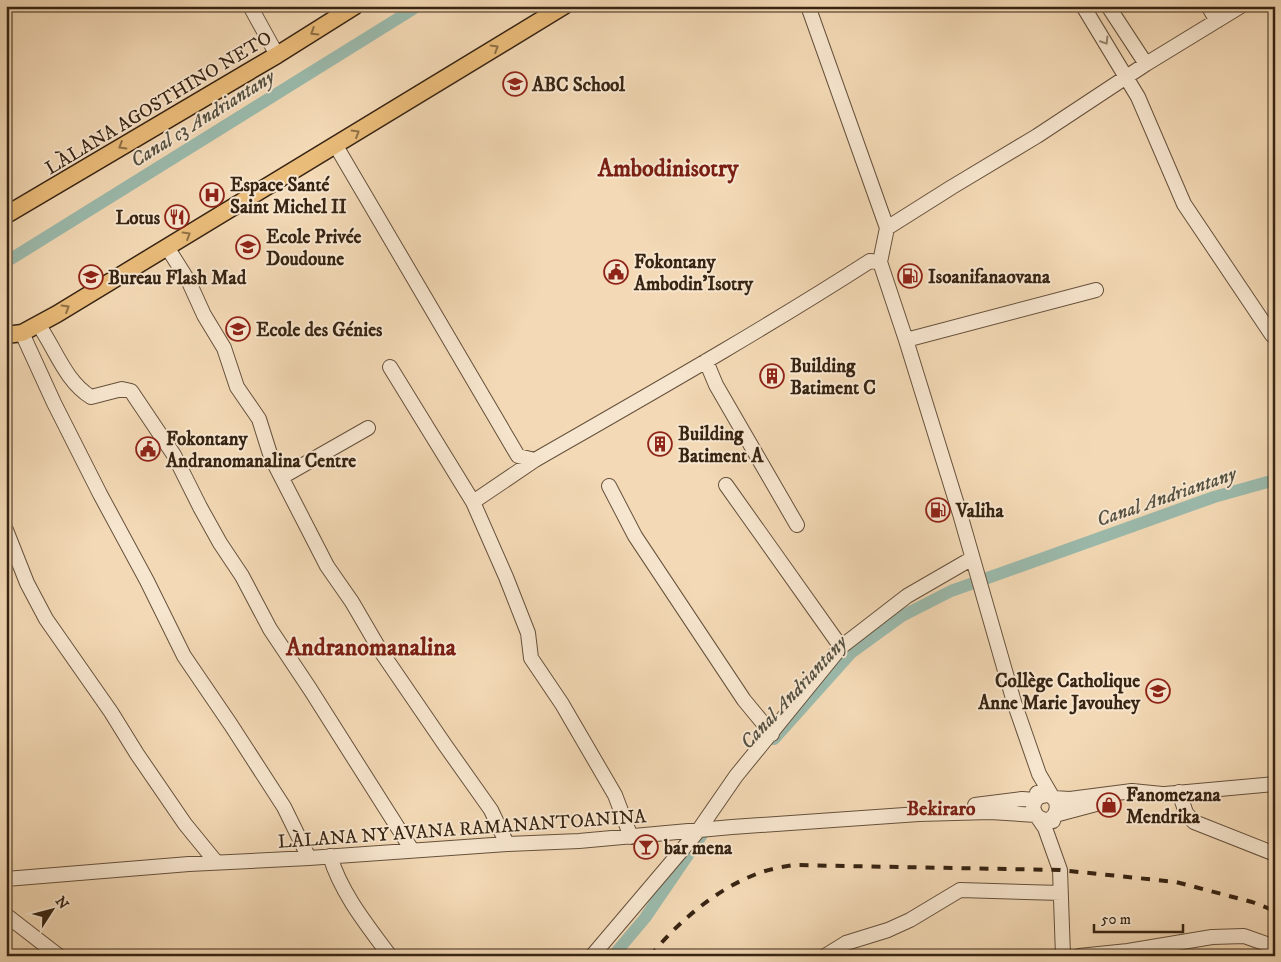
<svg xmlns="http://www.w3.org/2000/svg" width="1281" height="962" viewBox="0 0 1281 962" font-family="'IM FELL DW Pica',serif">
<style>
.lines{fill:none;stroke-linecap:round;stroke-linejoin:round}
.canal{stroke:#9bbaac;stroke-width:12}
.minor-casing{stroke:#66513c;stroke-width:16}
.major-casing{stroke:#372413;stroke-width:19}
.minor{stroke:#f7e6cf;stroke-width:14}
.major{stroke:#eabc7a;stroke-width:16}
.rail{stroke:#372413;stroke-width:4;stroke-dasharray:9 9;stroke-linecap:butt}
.oneway{stroke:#907046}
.oneway2{stroke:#978571}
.labels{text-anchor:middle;stroke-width:4;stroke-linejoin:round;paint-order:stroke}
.poi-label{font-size:19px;font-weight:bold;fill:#372413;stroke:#f7e6cf;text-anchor:start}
.street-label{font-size:19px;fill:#372413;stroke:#f7e6cf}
.water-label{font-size:20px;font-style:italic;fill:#555141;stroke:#f7e6cf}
.neighbourhood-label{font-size:20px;font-weight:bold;fill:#7a1f14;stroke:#f7e6cf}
.district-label{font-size:24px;font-weight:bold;fill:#7a1f14;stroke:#f7e6cf}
</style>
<rect width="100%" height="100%" fill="#f3d9b5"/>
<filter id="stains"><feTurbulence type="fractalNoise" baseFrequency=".004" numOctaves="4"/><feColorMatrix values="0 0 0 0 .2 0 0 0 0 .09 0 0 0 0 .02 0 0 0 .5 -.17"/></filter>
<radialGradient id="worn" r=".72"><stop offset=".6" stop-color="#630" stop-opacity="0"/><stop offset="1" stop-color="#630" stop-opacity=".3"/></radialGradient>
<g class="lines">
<path class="canal" d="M6,262l412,-256
M774,739l77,-86 51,-37 49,-25 263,-94 61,-17
M613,956l32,-38 58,-85"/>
<g class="minor-casing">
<path id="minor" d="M250,6l27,49
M808,6l79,222 -7,34 26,78 54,174 54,188 25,72 14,24 17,1 62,-8 30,3
M1083,6l55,91 46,107 88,131
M1108,6l38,58
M1208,6l9,15
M336,146l182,310 17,4c113,-65 226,-129 335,-199l10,1
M887,228l65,-41 85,-51 109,-72 95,-58
M167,247l22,35 15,33 20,33 13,39 22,32 12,38 56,109 25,36 28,48 65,95 46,65 16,34
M38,324c17,24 27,57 53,73l31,-8 9,2 43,64 26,52 20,36 22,33 28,53 40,60 102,161
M22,333l32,70 46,91 47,87 37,75 47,69 53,82 25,51
M906,340l190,-50
M706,361l10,24 81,140
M390,367l83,135 33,75 22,56 3,25 31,46 53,91 16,42
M282,477l86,-49
M726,485l115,162
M609,486l26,50 109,164 28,34
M473,502l62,-42
M6,530l21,53 19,36 65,93 26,42 48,70 31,38
M1179,792l7,21 8,9 81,32
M1154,795l121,-11
M975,805l47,-6 14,1 1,-7
M1053,821l2,-6 45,-12
M330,856c11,37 37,69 60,100
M6,879l183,-15 120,-6 198,-14 72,-3 153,-14 187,-13 71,-2 46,3c22,19 30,-26 6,-19 -6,1 -8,6 -9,12l3,7 9,13 15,42 3,86
M6,915l53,41
M592,956l106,-125 38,-55 105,-129 66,-51 64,-37
M825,956l21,-13 42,-13 22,-10 50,-30 101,3
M1079,956l49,-5 84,-14 32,-1 31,11"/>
</g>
<g class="major-casing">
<path id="major" d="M6,215l271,-160 78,-49
M6,335l16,-2 35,-19 507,-308"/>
</g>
<use href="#minor" class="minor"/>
<use href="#major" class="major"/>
<path class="rail" d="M650,956c29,-35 66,-67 109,-83 11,-4 23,-6 34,-8l267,5 116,12 76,20 23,9"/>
</g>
<defs><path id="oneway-chevron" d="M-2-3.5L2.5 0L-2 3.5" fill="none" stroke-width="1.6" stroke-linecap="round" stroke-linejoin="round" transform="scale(1.25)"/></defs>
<g class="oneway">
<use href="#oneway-chevron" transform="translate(314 32) rotate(148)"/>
<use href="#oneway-chevron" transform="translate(495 48) rotate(-31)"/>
<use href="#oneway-chevron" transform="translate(356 133) rotate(-31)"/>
<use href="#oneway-chevron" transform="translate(122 146) rotate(149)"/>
<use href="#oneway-chevron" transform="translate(187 235) rotate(-31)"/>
<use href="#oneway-chevron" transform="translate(66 308) rotate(-31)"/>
</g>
<use class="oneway2" href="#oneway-chevron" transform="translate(1105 41) rotate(58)"/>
<defs>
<g id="school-ring" transform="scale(1.25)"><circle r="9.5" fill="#f7e6cf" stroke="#8f2418" stroke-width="1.5"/><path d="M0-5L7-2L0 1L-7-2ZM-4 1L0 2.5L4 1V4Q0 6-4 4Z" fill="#8f2418"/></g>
<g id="hospital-ring" transform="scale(1.25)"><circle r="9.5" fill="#f7e6cf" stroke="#8f2418" stroke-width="1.5"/><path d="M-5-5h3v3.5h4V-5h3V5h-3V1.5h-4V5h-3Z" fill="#8f2418"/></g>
<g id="restaurant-ring" transform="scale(1.25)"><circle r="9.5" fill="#f7e6cf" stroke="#8f2418" stroke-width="1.5"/><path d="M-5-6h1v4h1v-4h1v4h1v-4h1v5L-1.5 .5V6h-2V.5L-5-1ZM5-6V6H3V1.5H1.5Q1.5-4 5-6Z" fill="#8f2418"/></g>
<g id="civic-ring" transform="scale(1.25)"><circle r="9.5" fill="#f7e6cf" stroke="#8f2418" stroke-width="1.5"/><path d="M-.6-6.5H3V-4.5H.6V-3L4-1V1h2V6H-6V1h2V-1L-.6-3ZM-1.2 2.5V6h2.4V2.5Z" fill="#8f2418"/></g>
<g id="fuel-ring" transform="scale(1.25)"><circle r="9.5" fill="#f7e6cf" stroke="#8f2418" stroke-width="1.5"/><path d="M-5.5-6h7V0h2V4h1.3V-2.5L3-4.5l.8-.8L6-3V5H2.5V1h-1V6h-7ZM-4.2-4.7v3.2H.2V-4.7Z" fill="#8f2418"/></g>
<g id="building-ring" transform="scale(1.25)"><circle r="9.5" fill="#f7e6cf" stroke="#8f2418" stroke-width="1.5"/><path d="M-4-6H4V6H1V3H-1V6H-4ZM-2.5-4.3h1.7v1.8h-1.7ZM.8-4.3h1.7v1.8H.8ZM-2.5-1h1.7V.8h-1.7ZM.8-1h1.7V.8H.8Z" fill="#8f2418"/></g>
<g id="shop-ring" transform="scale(1.25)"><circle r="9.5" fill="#f7e6cf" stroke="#8f2418" stroke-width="1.5"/><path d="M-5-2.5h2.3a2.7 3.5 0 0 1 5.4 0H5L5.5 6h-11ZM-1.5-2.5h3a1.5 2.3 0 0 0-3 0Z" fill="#8f2418"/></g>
<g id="bar-ring" transform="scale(1.25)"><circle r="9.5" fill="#f7e6cf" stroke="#8f2418" stroke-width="1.5"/><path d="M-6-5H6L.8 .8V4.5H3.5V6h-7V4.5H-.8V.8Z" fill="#8f2418"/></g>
</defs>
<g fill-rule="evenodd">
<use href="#school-ring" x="515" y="84"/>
<use href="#hospital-ring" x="212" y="195"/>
<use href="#restaurant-ring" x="177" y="217"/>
<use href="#school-ring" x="248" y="247"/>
<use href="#civic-ring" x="616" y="272"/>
<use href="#fuel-ring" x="910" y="276"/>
<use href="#school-ring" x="91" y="277"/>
<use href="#school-ring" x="238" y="329"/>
<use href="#building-ring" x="772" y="376"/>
<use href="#building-ring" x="660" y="444"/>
<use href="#civic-ring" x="148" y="449"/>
<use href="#fuel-ring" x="938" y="510"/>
<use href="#school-ring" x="1158" y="691"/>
<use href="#shop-ring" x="1109" y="805"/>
<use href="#bar-ring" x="646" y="847"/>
</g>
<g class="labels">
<g class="poi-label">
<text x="532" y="91">ABC School</text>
<text x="230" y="191">Espace Santé<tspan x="230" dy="22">Saint Michel II</tspan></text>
<text x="160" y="224" text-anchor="end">Lotus</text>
<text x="266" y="243">Ecole Privée<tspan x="266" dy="22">Doudoune</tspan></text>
<text x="634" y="268">Fokontany<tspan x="634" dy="22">Ambodin'Isotry</tspan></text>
<text x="928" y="283">Isoanifanaovana</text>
<text x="108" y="284">Bureau Flash Mad</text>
<text x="256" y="336">Ecole des Génies</text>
<text x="790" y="372">Building<tspan x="790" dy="22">Batiment C</tspan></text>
<text x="678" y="440">Building<tspan x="678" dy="22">Batiment A</tspan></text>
<text x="166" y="445">Fokontany<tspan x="166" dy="22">Andranomanalina Centre</tspan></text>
<text x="956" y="517">Valiha</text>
<text x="1140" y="687" text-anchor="end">Collège Catholique<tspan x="1140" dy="22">Anne Marie Javouhey</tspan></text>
<text x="1126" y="801">Fanomezana<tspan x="1126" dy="22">Mendrika</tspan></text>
<text x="664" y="854">bar mena</text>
</g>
<g class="street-label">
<text transform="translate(158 102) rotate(-31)" y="7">LÀLANA AGOSTHINO NETO</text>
<text transform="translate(462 828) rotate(-4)" y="7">LÀLANA NY AVANA RAMANANTOANINA</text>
</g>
<g class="water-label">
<text transform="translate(202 118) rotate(-32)" y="7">Canal c3 Andriantany</text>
<text transform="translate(1166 496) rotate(-19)" y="7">Canal Andriantany</text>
<text transform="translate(793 692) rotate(-47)" y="7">Canal Andriantany</text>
</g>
<g class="neighbourhood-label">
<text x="941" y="815">Bekiraro</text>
</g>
<g class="district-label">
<text x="668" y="176">Ambodinisotry</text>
<text x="371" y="655">Andranomanalina</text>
</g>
</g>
<rect width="1281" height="962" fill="none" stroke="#f3d9b5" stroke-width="25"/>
<rect x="8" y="8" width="1266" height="947" fill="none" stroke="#372413" stroke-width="2.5"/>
<rect x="12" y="12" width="1256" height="937" fill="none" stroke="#372413"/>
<g transform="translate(52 910) rotate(54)" stroke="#f7e6cf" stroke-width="4" paint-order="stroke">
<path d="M0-4L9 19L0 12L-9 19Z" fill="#372413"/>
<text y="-8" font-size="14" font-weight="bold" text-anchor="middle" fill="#372413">N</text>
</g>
<path d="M1094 924v8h89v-8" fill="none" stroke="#372413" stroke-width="2.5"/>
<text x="1101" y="924" font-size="15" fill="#372413" stroke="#f7e6cf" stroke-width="4" paint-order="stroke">50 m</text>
<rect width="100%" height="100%" filter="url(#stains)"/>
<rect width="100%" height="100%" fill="url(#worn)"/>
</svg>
